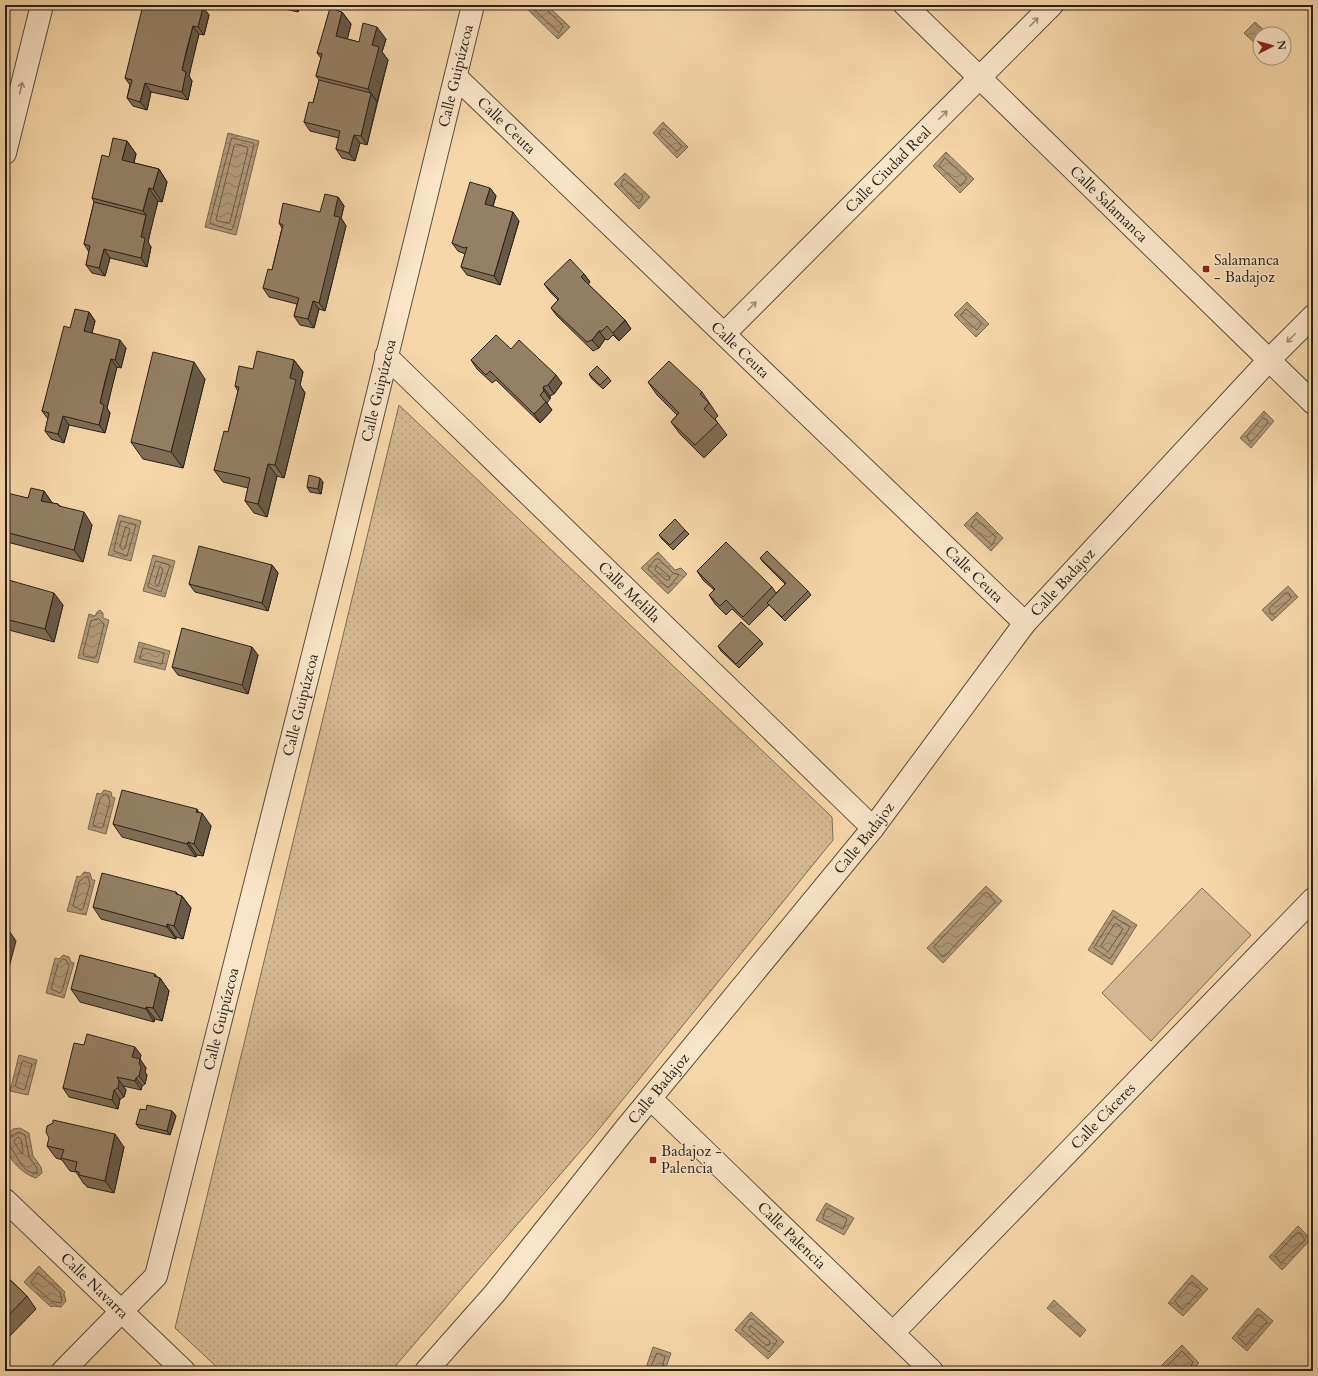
<svg xmlns="http://www.w3.org/2000/svg" width="1318" height="1376" viewBox="0 0 1318 1376" font-family="Cardo,serif">
<style>
.grass{fill:#d4b891;stroke:#7e6c54}
.park{fill:url(#park-dots);stroke:#7e6c54}
.water{fill:url(#water-waves);stroke:#7b6952}
.lines{fill:none;stroke-linecap:round;stroke-linejoin:round}
.shore{stroke:#6d5d48;stroke-width:1}
.minor-casing{stroke:#5c4e3c;stroke-width:24}
.minor{stroke:#fae5c8;stroke-width:22}
.wall{fill:#7f6e56;stroke:#292118}
.shaded-wall{fill:#685a46;stroke:#292118}
.building{fill:#948064;stroke:#292118}
.oneway{stroke:#9c8d79}
.poi-dot{fill:#8f2418;stroke:#fae5c8;stroke-width:1.5}
.labels{text-anchor:middle;stroke-width:3;stroke-linejoin:round;paint-order:stroke}
.street-label{font-size:15px;fill:#292118;stroke:#fae5c8}
.poi-label{font-size:15px;fill:#292118;stroke:#fae5c8;text-anchor:start}
</style>
<defs>
<pattern id="park-dots" width="8" height="8" patternUnits="userSpaceOnUse"><rect width="8" height="8" fill="#d4b891"/><path d="M2 2h.1M6 6h.1" fill="none" stroke="#b69e7c" stroke-width="1.8" stroke-linecap="round"/></pattern>
<pattern id="water-waves" width="16" height="10" patternUnits="userSpaceOnUse"><rect width="16" height="10" fill="#b19978"/><path d="M0 5q4-4 8 0t8 0" fill="none" stroke="#907c61"/></pattern>
</defs>
<rect width="100%" height="100%" fill="#f7d7aa"/>
<filter id="stains"><feTurbulence type="fractalNoise" baseFrequency=".005" numOctaves="4"/><feColorMatrix values="0 0 0 0 .2 0 0 0 0 .09 0 0 0 0 .02 0 0 0 .5 -.17"/></filter>
<radialGradient id="worn" r=".72"><stop offset=".6" stop-color="#630" stop-opacity="0"/><stop offset="1" stop-color="#630" stop-opacity=".3"/></radialGradient>
<path class="grass" d="M1202,888l49,47 -100,106 -49,-48z"/>
<path class="park" d="M399,405l433,412 1,23 -243,300 -199,231h-170l-46,-43z"/>
<path class="water" d="M523,5h24l23,22 -12,12z
M1255,22l13,12h-8v14l-16,-15z
M663,122l25,25 -11,11 -24,-25z
M228,133l31,8 -23,94 -31,-8z
M946,152l28,27 -14,14 -27,-27z
M625,173l25,24 -11,12 -25,-25z
M967,302l22,22 -13,13 -22,-22z
M1264,411l10,10 -23,27 -11,-10z
M977,512l26,26 -12,13 -27,-26z
M119,515l22,6 -10,40 -23,-6z
M658,552l17,18 6,-2 6,6 -19,20 -27,-26z
M153,555l22,6 -10,36 -22,-6z
M1288,586l10,11 -26,24 -10,-11z
M100,610l3,3v5l6,2 -11,43 -20,-5 11,-44 6,2 2,-4z
M139,642l31,9 -5,19 -31,-8z
M104,790l7,2 1,5 3,1 -9,36 -18,-5 9,-36 4,1z
M84,872l6,1 2,7h3l-9,35 -19,-4 10,-35 3,1z
M986,886l16,15 -59,62 -16,-15z
M1113,910l24,15 -25,40 -24,-15z
M63,955l6,2 2,5 3,1 -10,35 -18,-5 9,-35 4,1z
M19,1055l18,5 -9,35 -18,-4z
M20,1128l9,5 4,23 8,11 1,6 -6,5c-15,-4 -36,-26 -30,-43l7,-6z
M826,1203l28,15 -10,17 -28,-15z
M1298,1226l13,13 -29,31 -13,-13z
M39,1266l26,26 -1,2 2,7 -5,6 -8,-1 -2,1 -27,-25z
M1192,1275l16,14 -25,27 -15,-13z
M1054,1300l32,30 -6,7 -33,-29z
M1258,1308l15,13 -26,30 -15,-13z
M751,1312l33,30 -16,17 -33,-29z
M1182,1345l17,18 -8,8h-35z
M653,1347l18,6 -6,18h-20z"/>
<g class="lines">
<path class="shore" d="M529,5l30,28 4,-7 -17,-17 -1,-4
M662,129h3l17,17 -4,5h-2l-17,-17z
M232,138l21,5 1,2 -21,83 -2,2 -20,-6 -1,-2z
M236,144l11,3 1,2 -18,73 -2,1 -11,-2 -1,-2 18,-73z
M945,158l22,20 -6,8 -22,-20z
M624,179l19,17 -3,6h-3l-16,-17z
M966,309l16,14 -5,7 -16,-14z
M1263,418l4,2 1,3 -16,18h-3l-2,-5z
M976,519l20,18 -4,8 -21,-19z
M121,521l15,4 -9,31 -13,-5z
M126,527l4,2 -5,19 -2,2 -3,-3z
M656,559h3l14,14 6,2 -11,13 -20,-19z
M156,561l14,4 -9,27 -13,-5z
M657,566l13,11 -1,3h-3l-11,-10z
M160,567l3,2 -4,15 -2,2 -2,-3z
M1286,593h3l2,5 -17,16h-3l-2,-5z
M99,619l5,5 -8,33 -2,1 -10,-2 -1,-3 8,-32z
M143,648l21,5 -2,11 -22,-5z
M105,794l3,1 2,7 -7,25 -2,1 -7,-2 -1,-2 7,-25z
M85,877h3l2,7 -7,25 -2,1 -8,-4 6,-24z
M985,893h3l7,9 -50,54h-3l-8,-9z
M1114,917l16,10 -20,32 -16,-11z
M1115,924h2l6,5 -15,23 -7,-6z
M63,959l3,1 3,6 -7,25 -2,2 -9,-4 7,-25z
M24,1061l8,3 -7,25 -2,1 -8,-4 7,-24z
M18,1137l3,2 2,13 -1,2 -8,-12z
M5,1139l14,-7 6,3 4,22 8,11v5c-18,2 -21,-28 -32,-29
M826,1209h3l18,10 -4,10 -20,-10z
M1297,1233h3l5,7 -24,23 -6,-7z
M38,1273l22,19 2,8 -1,3 -10,-2 -20,-18z
M1192,1282l9,8 -19,20 -7,-9z
M1258,1315h2l7,7 -21,23 -8,-8z
M750,1319h3l24,22 -8,11 -27,-22z
M751,1326l19,15 -1,4h-3l-17,-15z
M649,1371l8,-18 8,4 -4,14
M1162,1371l20,-20 11,11 -4,9"/>
<g class="minor-casing">
<g id="minor">
<path id="s1" d="M905,5l408,398"/>
<path id="s2" d="M456,77l569,546"/>
<path d="M5,153l37,-148"/>
<path id="s3" d="M725,333l327,-328"/>
<path id="s4" d="M386,356l487,472"/>
<path id="s5" d="M651,1099l281,272"/>
<path id="s6" d="M5,1200l179,171"/>
<path id="s7" d="M893,1333l420,-434"/>
<path id="s8" d="M63,1371l93,-95 183,-724 134,-547"/>
<path id="s9" d="M426,1371l69,-78 131,-165 247,-300 152,-205 244,-263 44,-44"/>
</g>
</g>
<use href="#minor" class="minor"/>
</g>
<path class="wall" d="M268,5h32l-2,7z
M203,7l6,8 -5,20 -5,-1 -6,22 -4,20 3,5 -4,19 -37,-8 -4,18 -14,-4 -6,-8 3,-13 -5,-7z
M342,12l9,12 -4,15 12,3 27,-3 -4,13 6,8 -21,85 -7,-2 -5,18 -13,-3 -6,-9 3,-11 -29,-7 -6,-9 9,-19 6,-23 -3,-4 5,-18 -4,-5z
M127,141l9,13 -2,9 25,6 8,13 -5,20 -4,-1 -6,22 -4,19 3,5 -4,20 -37,-9 -5,18 -13,-3 -6,-8 3,-13 -5,-8 10,-42 -2,-4 17,-41z
M490,188l6,8 -3,10 26,15 -19,64 -33,-10 -6,-8 4,-13 -7,-3 -6,-8z
M338,197l6,9 -3,12 5,8 -21,85 -6,-2 -5,19 -14,-3 -6,-9 3,-12 -28,-7 -6,-9 9,-18 10,-42 -3,-5 41,-11z
M584,274l6,8 -2,2 37,36 6,9 -12,12 -6,-6 -5,5 -3,-1 -6,9 -6,3 -36,-35 -6,-8 7,-8 -7,-7 -7,-9z
M89,312l6,9 -3,12 34,15 -5,20 -4,-1 -6,23 -4,18 3,5 -5,20 -36,-8 -5,18 -13,-4 -6,-8 3,-12 -6,-8 28,-83z
M511,349l51,34 -8,11 -4,2v3l-3,4 5,7 -12,13 -44,-43 -4,3 -15,-14 -6,-9z
M294,360l9,12 -3,13 5,8 -21,85 -7,-2 -10,41 -13,-4 -9,-12 3,-13 -25,-6 -9,-12 14,-38 10,-41 -3,-5 18,-17z
M589,374l19,3 3,4 -8,8 -11,-10z
M205,379l-22,89 -40,-9 -12,-17z
M648,382l54,10 16,24 -3,3 12,16 -23,23 -24,-24 -9,-12 6,-7 -20,-20z
M323,482l-2,12 -11,-2 -3,-5z
M44,491l8,12 6,1 2,2 32,19 -9,37 -76,-20 -2,-2v-38l23,-4z
M685,530l4,4 -16,16 -11,-11 -3,-4z
M760,558l48,33 3,4 -26,26 -16,-16 -20,20 -17,-16 -6,6 -11,-11 -6,-9 5,-5 -11,-10 -6,-9 75,16 4,6 9,-9 -22,-22z
M272,565l6,8 -10,38 -73,-19 -6,-8z
M5,579l58,26 -9,37 -49,-13z
M760,640l3,4 -24,24 -18,-17 -3,-5z
M258,655l-10,39 -70,-19 -6,-8z
M199,812l12,14 -8,30 -6,-1 -1,2 -74,-20 -9,-13z
M179,895l3,1 9,12 -8,31 -7,-2v2l-75,-20 -8,-12z
M157,977l3,1 9,13 -7,30 -7,-2 -1,3 -74,-20 -9,-13z
M84,1045l57,10 -1,4 6,9 -1,4 2,3 -2,9 -3,2 -1,4 -18,-4 3,4 -2,7 -4,2 -2,10 -49,-12 -6,-9z
M146,1110l26,1 4,5 -6,19 -31,-7 -3,-4z
M47,1146l77,1 -10,46 -27,-6 -2,-3h-1l-8,-12 -6,-1 -8,-11 -6,-2z
M5,1275l22,21 9,13 -31,32z"/>
<path class="shaded-wall" d="M296,5h4l-2,7 -3,-4z
M203,7l6,8 -5,20 -6,-8z
M342,12l9,12 -6,25 -9,-13z
M193,26l6,8 -10,42 3,5 -4,19 -6,-8v-22z
M377,27l9,12 -4,13 6,8 -11,42 -9,-13 4,-44z
M145,83l6,9 -4,18 -7,-8z
M371,93l6,9 -10,43 -6,-9z
M354,135l6,8 -5,18 -6,-8z
M127,141l9,13 -5,19 -9,-13z
M159,169l8,13 -5,20 -9,-13z
M149,188l9,13 -10,41 3,5 -4,20 -6,-9v-21l5,-22 -3,-4z
M490,188l6,8 -5,16 -6,-8z
M338,197l6,9 -3,12 5,8 -21,85 -6,-8 15,-87z
M513,212l6,9 -19,64 -6,-9z
M104,249l6,9 -5,18 -6,-8z
M584,274l6,8 -3,4 -6,-9z
M313,301l6,8 -5,19 -6,-9z
M89,312l6,9 -5,18 -6,-8z
M625,320l6,9 -12,12 -6,-8z
M599,331l6,8 -6,9 -7,-8z
M120,340l6,8 -5,20 -6,-8z
M111,359l6,8 -10,41 3,5 -5,20 -6,-8 1,-22z
M294,360l9,12 -3,13 5,8 -21,85 -9,-13 15,-87z
M194,362l11,17 -22,89 -12,-16z
M556,375l6,8 -8,11 -6,-9z
M543,387l7,9v3l-6,-8z
M546,402l6,8 -12,13 -6,-9z
M63,416l6,9 -5,18 -6,-9z
M268,464l9,12 -10,41 -9,-13z
M320,478l3,4 -2,12 -3,-5z
M44,491l9,13 -12,-3z
M84,512l8,13 -9,37 -9,-12z
M272,565l6,8 -10,38 -6,-8z
M54,593l9,12 -9,37 -9,-13z
M252,647l6,8 -10,39 -6,-9z
M197,809l4,7 1,-3 9,13 -8,30 -9,-12 2,-32z
M188,842l9,13 -1,2 -9,-13z
M176,892l5,6 1,-2 9,12 -8,31 -9,-13 2,-32z
M167,924l9,13v2l-9,-12z
M10,932l6,9 -10,38 -1,-2v-27z
M155,974l5,7v-3l9,13 -7,30 -9,-13z
M146,1007l9,12 -1,3 -8,-13z
M135,1047l6,8 -3,11 -6,-9z
M140,1059l6,9 -1,4 2,3 -2,9 -6,-8v-13z
M117,1077l9,13 -2,7 -6,-9z
M136,1078l6,8 -1,4 -6,-9z
M114,1090l6,9 -2,10 -6,-9z
M172,1111l4,5 -6,19 -3,-4z
M115,1134l9,13 -10,46 -9,-12z"/>
<path class="building" d="M143,5h53l7,2 -5,20 -5,-1 -6,22 -5,22 4,2 -4,20 -37,-9 -5,19 -13,-4 5,-18 -7,-2z
M282,5h14l-1,3z
M330,8l12,4 -6,24 23,6 4,-19 14,4 -5,18 7,2 -11,42 -52,-13 6,-22 -5,-1z
M319,80l52,13 -10,43 -7,-1 -5,18 -13,-4 4,-18 -36,-9 5,-20 4,1z
M113,138l14,3 -5,19 37,9 -6,20 -4,-1 -6,23 -51,-13 10,-43 7,2z
M470,182l20,6 -5,16 28,8 -19,64 -33,-9 6,-20 -3,1 -12,-5z
M325,194l13,3 -4,19 6,1 -21,86 -6,-2 -5,18 -14,-3 5,-18 -36,-10 5,-19 4,1 11,-45 -4,-2 4,-20 37,9z
M94,202l52,13 -5,22 4,1 -4,20 -37,-9 -5,19 -13,-3 4,-19 -6,-2z
M570,259l14,15 -3,3 44,43 -12,13 -6,-7 -5,5h-3l-7,9 -5,2 -36,-34 8,-9 -15,-15z
M75,309l14,3 -5,19 36,9 -5,20 -4,-1 -6,22 -5,22 4,2 -5,20 -36,-9 -5,18 -13,-3 4,-18 -7,-2 22,-85 6,2z
M496,335l15,14 8,-9 37,35 -8,10 -5,2 1,4 -4,4 6,7 -12,12 -44,-43 -4,4 -15,-15z
M257,351l37,9 -4,18 6,2 -21,85 -7,-1 -10,40 -13,-3 5,-23 -36,-8 10,-39 4,1 11,-45 -4,-1 4,-20 14,3z
M153,352l41,10 -23,90 -40,-10z
M669,361l33,31 -2,2 9,9 -5,6 14,14 -23,22 -24,-23 8,-9 -31,-31z
M597,366l11,11 -8,8 -11,-11z
M309,475l11,3 -2,11 -11,-2z
M31,488l13,3 -3,10 17,3 1,2 25,6 -10,38 -69,-18v-30l2,-9 21,5z
M675,519l10,11 -15,15 -11,-10z
M726,542l46,45 -29,30 -17,-17 -6,6 -11,-11 6,-6 -18,-18z
M199,546l73,19 -10,38 -73,-19z
M767,551l41,40 -26,26 -15,-14 19,-20 -26,-25z
M5,579l49,14 -9,36 -40,-10z
M741,622l19,18 -24,24 -18,-18z
M182,628l70,19 -10,38 -70,-18z
M122,790l75,19 -1,3 6,1 -8,31 -6,-2 -1,2 -74,-20z
M102,873l74,19v2l6,2 -8,30 -7,-2v3l-74,-20z
M5,931l5,1 -5,18z
M80,955l75,19 -1,2 6,2 -7,30 -7,-1v2l-75,-20z
M87,1034l48,13 -3,10 8,2 -1,4 2,4 -2,9 -3,2 -1,3 -18,-4 2,4 -1,7 -4,2 -2,10 -49,-12 11,-45 10,2z
M147,1105l25,6 -5,20 -31,-7 4,-15 6,1z
M53,1120l62,14 -10,47 -26,-6v-3l-4,-1 2,-9 -16,-4 3,-8 -17,-4 2,-8 -3,-6 1,-6 6,-3z
M5,1275l22,21 -22,23z"/>
<defs><path id="oneway-shaft" d="M-6 0H5M1.5-3L5.5 0L1.5 3" fill="none" stroke-width="1.6" stroke-linecap="round" stroke-linejoin="round"/></defs>
<g class="oneway">
<use href="#oneway-shaft" transform="translate(1034 22) rotate(-45)"/>
<use href="#oneway-shaft" transform="translate(21 88) rotate(-76)"/>
<use href="#oneway-shaft" transform="translate(943 115) rotate(-45)"/>
<use href="#oneway-shaft" transform="translate(752 306) rotate(-45)"/>
<use href="#oneway-shaft" transform="translate(1291 338) rotate(135)"/>
</g>
<g class="poi-dot">
<rect x="1202" y="265" width="8" height="8" rx="2"/>
<rect x="649" y="1156" width="8" height="8" rx="2"/>
</g>
<g class="labels">
<g class="street-label">
<text dy="5" stroke="none"><textPath href="#s8" startOffset="1370">Calle Guipúzcoa</textPath></text>
<text dy="5" stroke="none"><textPath href="#s2" startOffset="70">Calle Ceuta</textPath></text>
<text dy="5" stroke="none"><textPath href="#s3" startOffset="231">Calle Ciudad Real</textPath></text>
<text dy="5" stroke="none"><textPath href="#s1" startOffset="285">Calle Salamanca</textPath></text>
<text dy="5" stroke="none"><textPath href="#s2" startOffset="394">Calle Ceuta</textPath></text>
<text dy="5" stroke="none"><textPath href="#s8" startOffset="1046">Calle Guipúzcoa</textPath></text>
<text dy="5" stroke="none"><textPath href="#s2" startOffset="718">Calle Ceuta</textPath></text>
<text dy="5" stroke="none"><textPath href="#s9" startOffset="1014">Calle Badajoz</textPath></text>
<text dy="5" stroke="none"><textPath href="#s4" startOffset="339">Calle Melilla</textPath></text>
<text dy="5" stroke="none"><textPath href="#s8" startOffset="722">Calle Guipúzcoa</textPath></text>
<text dy="5" stroke="none"><textPath href="#s9" startOffset="690">Calle Badajoz</textPath></text>
<text dy="5" stroke="none"><textPath href="#s8" startOffset="398">Calle Guipúzcoa</textPath></text>
<text dy="5" stroke="none"><textPath href="#s9" startOffset="366">Calle Badajoz</textPath></text>
<text dy="5" stroke="none"><textPath href="#s7" startOffset="302">Calle Cáceres</textPath></text>
<text dy="5" stroke="none"><textPath href="#s5" startOffset="196">Calle Palencia</textPath></text>
<text dy="5" stroke="none"><textPath href="#s6" startOffset="124">Calle Navarra</textPath></text>
</g>
<g class="poi-label">
<text x="1214" y="265">Salamanca<tspan x="1214" dy="17">- Badajoz</tspan></text>
<text x="661" y="1156">Badajoz -<tspan x="661" dy="17">Palencia</tspan></text>
</g>
</g>
<rect width="1318" height="1376" fill="none" stroke="#f7d7aa" stroke-width="20"/>
<rect x="6" y="6" width="1306" height="1364" fill="none" stroke="#292118" stroke-width="2"/>
<rect x="10" y="10" width="1298" height="1356" fill="none" stroke="#292118"/>
<g transform="translate(1272 46) rotate(84)"><circle r="19" fill="#fae5c8" stroke="#a69782"/>
<path d="M0-3L7 15L0 10L-7 15Z" fill="#8f2418"/>
<text y="-6" font-size="11" font-weight="bold" text-anchor="middle" fill="#292118">N</text>
</g>
<rect width="100%" height="100%" filter="url(#stains)"/>
<rect width="100%" height="100%" fill="url(#worn)"/>
</svg>
